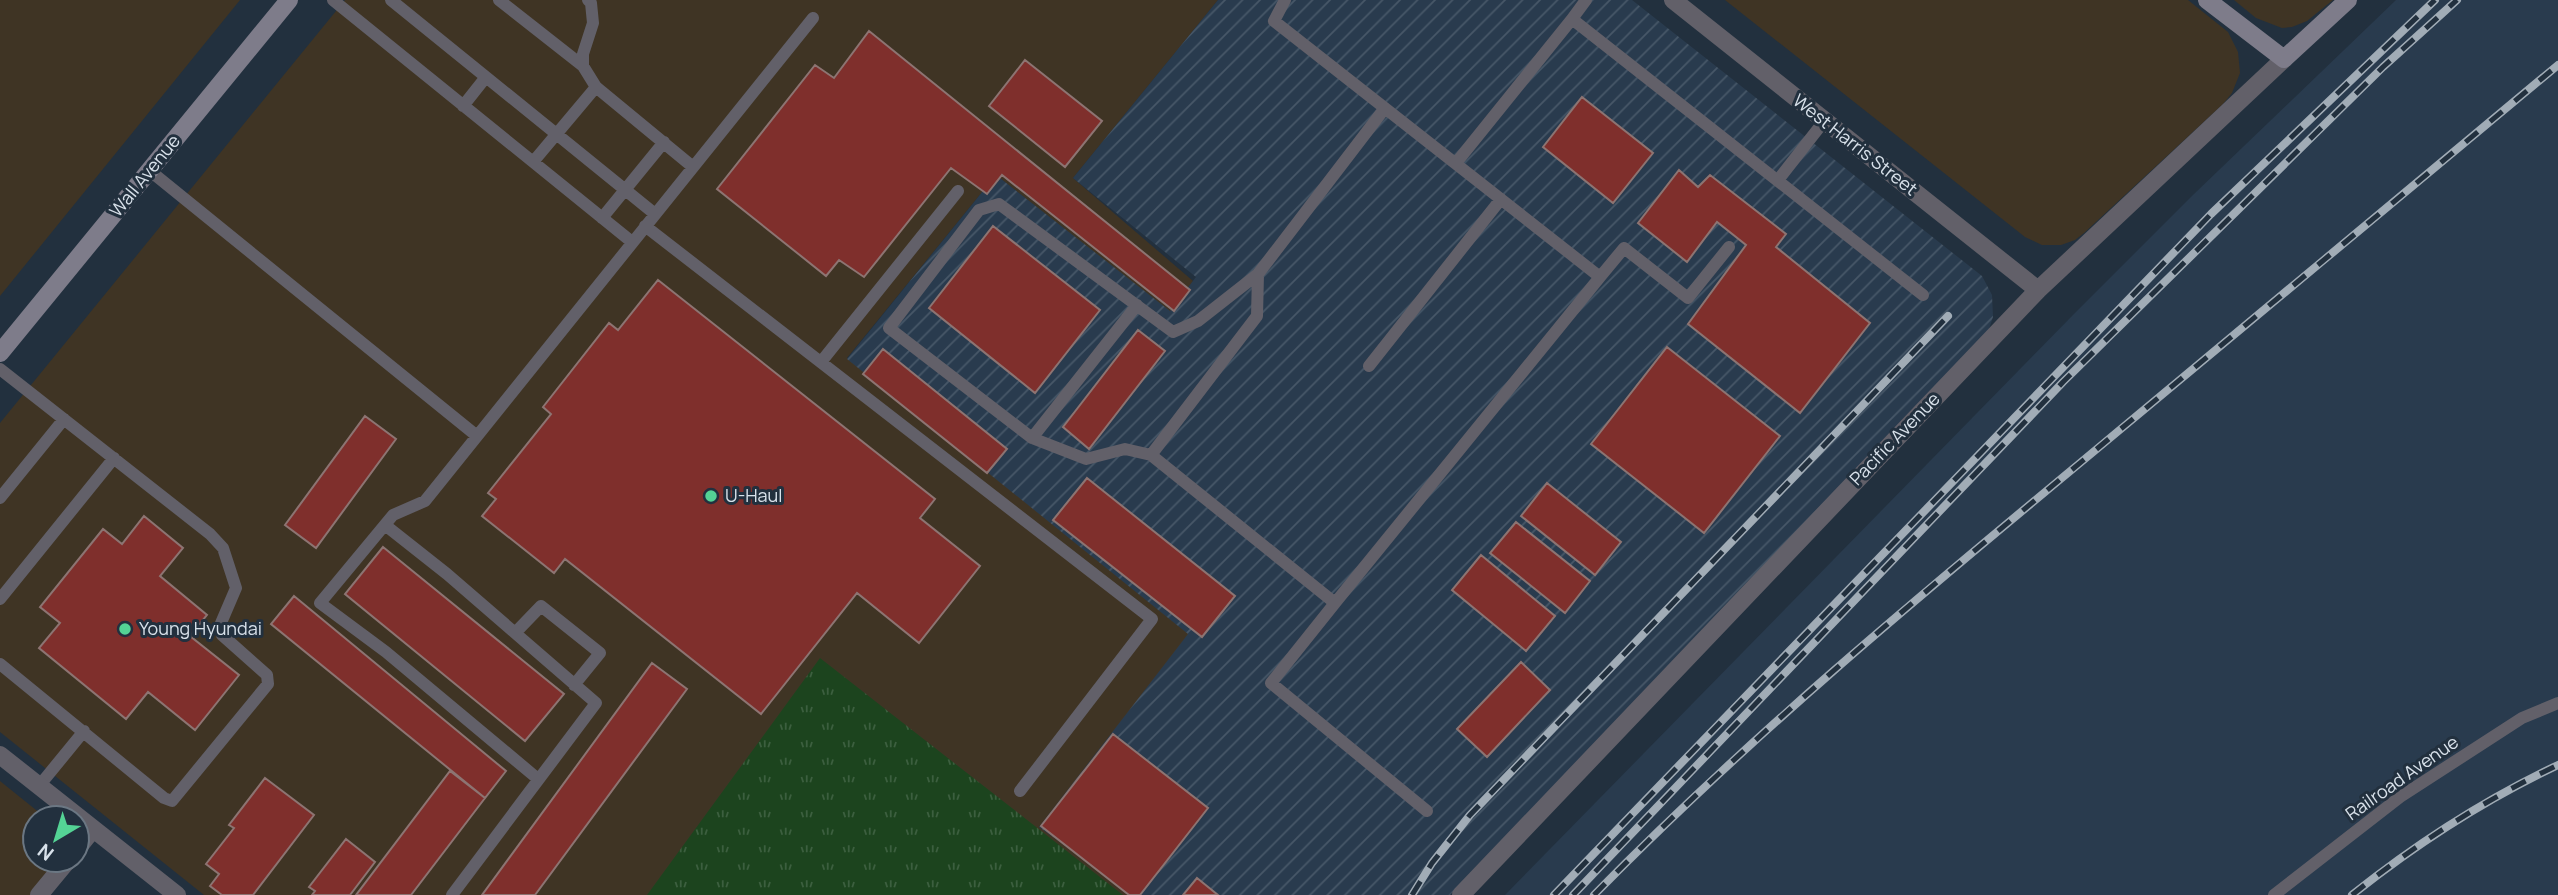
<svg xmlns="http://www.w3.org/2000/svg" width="2558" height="895" viewBox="0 0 2558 895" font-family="Manrope,sans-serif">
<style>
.commercial{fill:#3f3424}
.industrial{fill:url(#industrial-furrows)}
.built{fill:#293b4e}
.grass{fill:url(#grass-tufts)}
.building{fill:#7f2f2c;stroke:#8d7472;stroke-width:2}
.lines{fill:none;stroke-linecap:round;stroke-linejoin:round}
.lane{stroke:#626069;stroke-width:12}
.street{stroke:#626069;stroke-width:18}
.secondary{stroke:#7e7c8a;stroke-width:18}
.rail-casing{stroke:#a1acb6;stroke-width:8}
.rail{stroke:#22303e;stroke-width:5;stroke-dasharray:16;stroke-linecap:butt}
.poi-dot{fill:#54d395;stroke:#22303e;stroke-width:2.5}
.labels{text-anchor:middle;stroke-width:6;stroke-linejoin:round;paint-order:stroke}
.street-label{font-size:18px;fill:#d8e1ea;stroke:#22303e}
.poi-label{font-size:18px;fill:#d8e1ea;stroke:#22303e;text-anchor:start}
</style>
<defs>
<pattern id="industrial-furrows" width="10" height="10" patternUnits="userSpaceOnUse" patternTransform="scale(1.75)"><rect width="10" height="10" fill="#293b4e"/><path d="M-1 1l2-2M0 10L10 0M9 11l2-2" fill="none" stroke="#475768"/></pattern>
<pattern id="grass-tufts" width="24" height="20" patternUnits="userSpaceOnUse" patternTransform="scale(1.75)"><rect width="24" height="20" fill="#1c441e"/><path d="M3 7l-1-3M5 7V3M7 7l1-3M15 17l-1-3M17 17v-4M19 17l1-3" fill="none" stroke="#3c5f3f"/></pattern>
</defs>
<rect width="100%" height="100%" fill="#22303e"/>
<path class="commercial" d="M0,0h240l-240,296z
M345,0h873l-145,178 120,103 -23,31 -174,-137 -149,183 342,276 -149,193 94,68h-930l-204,-163v-309z
M1725,0h463l40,32 10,20 2,21 -8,20 -9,11 -139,129 -9,7 -14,5h-19l-17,-8z
M2234,0h99l-26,21 -15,6 -10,1 -26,-10z
M0,781l46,37h-11v42h35l-28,35h-42z"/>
<path class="industrial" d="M1218,0h414l350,276 10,19 1,22 -4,12 -8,12 -531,554h-316l-95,-68 149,-193 -341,-275 149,-184 174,136 26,-34 -123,-99z"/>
<path class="built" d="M2396,0h162v895h-1053l568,-580 121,-121z"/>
<path class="grass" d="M820,658l303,237h-476z"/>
<path class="building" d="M869,31l321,259 -16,21 -172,-136 -15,19 -36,-26 -87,109 -25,-17 -13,16 -109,-87 98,-124 19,13z
M1025,60l77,61 -37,46 -76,-61z
M1582,97l71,56 -40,50 -70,-56z
M1679,170l19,17 12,-12 76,59 -10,13 94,76 -70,90 -112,-89 58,-79 -29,-23 -30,40 -49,-39z
M993,226l107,84 -65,83 -106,-85z
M658,280l277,219 -15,19 60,48 -61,77 -62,-50 -96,121 -196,-155 -11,14 -72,-57 14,-17 -8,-6 63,-79 -8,-7 66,-84 9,7z
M1138,330l27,21 -76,98 -26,-22z
M1667,347l113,89 -76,97 -113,-89z
M883,349l124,100 -20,24 -124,-99z
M365,416l31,23 -80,109 -31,-23z
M1087,478l148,118 -33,41 -149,-117z
M1547,483l74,59 -26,33 -74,-59z
M144,516l39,32 -23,28 47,39 -17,21 49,39 -44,55 -47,-38 -22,27 -87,-71 21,-25 -20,-16 63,-78 19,15z
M1516,522l74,59 -25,32 -75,-60z
M383,547l181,147 -39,47 -180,-147z
M1481,555l74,61 -29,35 -74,-61z
M294,596l212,175 -21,27 -214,-174z
M1521,662l29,28 -63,67 -30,-28z
M652,663l35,26 -152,206h-53z
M1113,734l95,74 -68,87h-11l-88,-69z
M450,771l35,27 -74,97h-55z
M265,778l49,37 -61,80h-31l-12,-9 9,-12 -13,-10 28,-36 -5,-3z
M346,839l29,23 -25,33h-38l3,-4 -6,-4z
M1197,878l21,17h-35z"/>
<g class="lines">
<path class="lane" d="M333,0l299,242
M391,0l264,214
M499,0l84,66
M588,0l3,3 2,20 -10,31v12l13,21 97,80
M1285,0l-11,21 326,256 24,-29 64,50 41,-51
M1586,0l-14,19 351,276
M463,106l23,-29
M533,162l63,-75
M1456,163l116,-144
M149,170l328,266
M1778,180l47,-60
M602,218l62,-76
M645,226l507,393 -132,172
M1258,274l-1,42 -106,139 184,148 265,-326
M1137,305l-105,133 -143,-110 90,-118 20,-6 174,128 25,-11 60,-47 127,-166
M821,362l137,-171
M1369,366l132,-167
M0,369l210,165 13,14 13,40 -15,35 1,12 45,40 1,9 -96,117 -8,-3 -164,-134
M1032,438l54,21 39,-10 26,6
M0,498l64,-79
M385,525l62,49 149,129 -144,192
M0,599l114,-141
M1335,603l-64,80 156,128
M515,633l26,-27 59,47 -26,32
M538,779l-152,-127 -66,-49 73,-88 32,-14 388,-483
M39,786l45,-55
M2274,895l126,-98 122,-79 36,-15"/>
<path class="street" d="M1673,0l365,290
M0,755l177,140
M77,849l16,-20
M39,895l29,-35
M1461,895l577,-605 246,-231"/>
<path class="secondary" d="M2207,0l77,59 64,-59
M0,353l289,-353"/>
<g class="rail-casing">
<path id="rail" d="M1412,895l20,-32 38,-48 478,-499
M1554,895l657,-681 224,-214
M1573,895l490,-513 320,-315 74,-67
M1594,895c154,-157 323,-297 492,-437 157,-131 315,-262 472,-393
M2352,895c64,-51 132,-95 206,-130"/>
</g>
<use href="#rail" class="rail"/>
</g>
<g class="poi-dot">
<circle cx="711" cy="496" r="7"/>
<circle cx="125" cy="629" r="7"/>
</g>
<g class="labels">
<g class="street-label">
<text transform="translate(1855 145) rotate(38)" y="6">West Harris Street</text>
<text transform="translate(145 176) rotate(-51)" y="6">Wall Avenue</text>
<text transform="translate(1895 439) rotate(-46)" y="6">Pacific Avenue</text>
<text transform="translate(2402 778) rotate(-35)" y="6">Railroad Avenue</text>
</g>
<g class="poi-label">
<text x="725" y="502">U-Haul</text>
<text x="139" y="635">Young Hyundai</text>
</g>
</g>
<g transform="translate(56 839) rotate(218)"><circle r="33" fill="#22303e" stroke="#6b7783" stroke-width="2"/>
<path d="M0-5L12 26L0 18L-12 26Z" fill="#54d395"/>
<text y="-10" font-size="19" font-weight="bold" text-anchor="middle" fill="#d8e1ea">N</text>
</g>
</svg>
